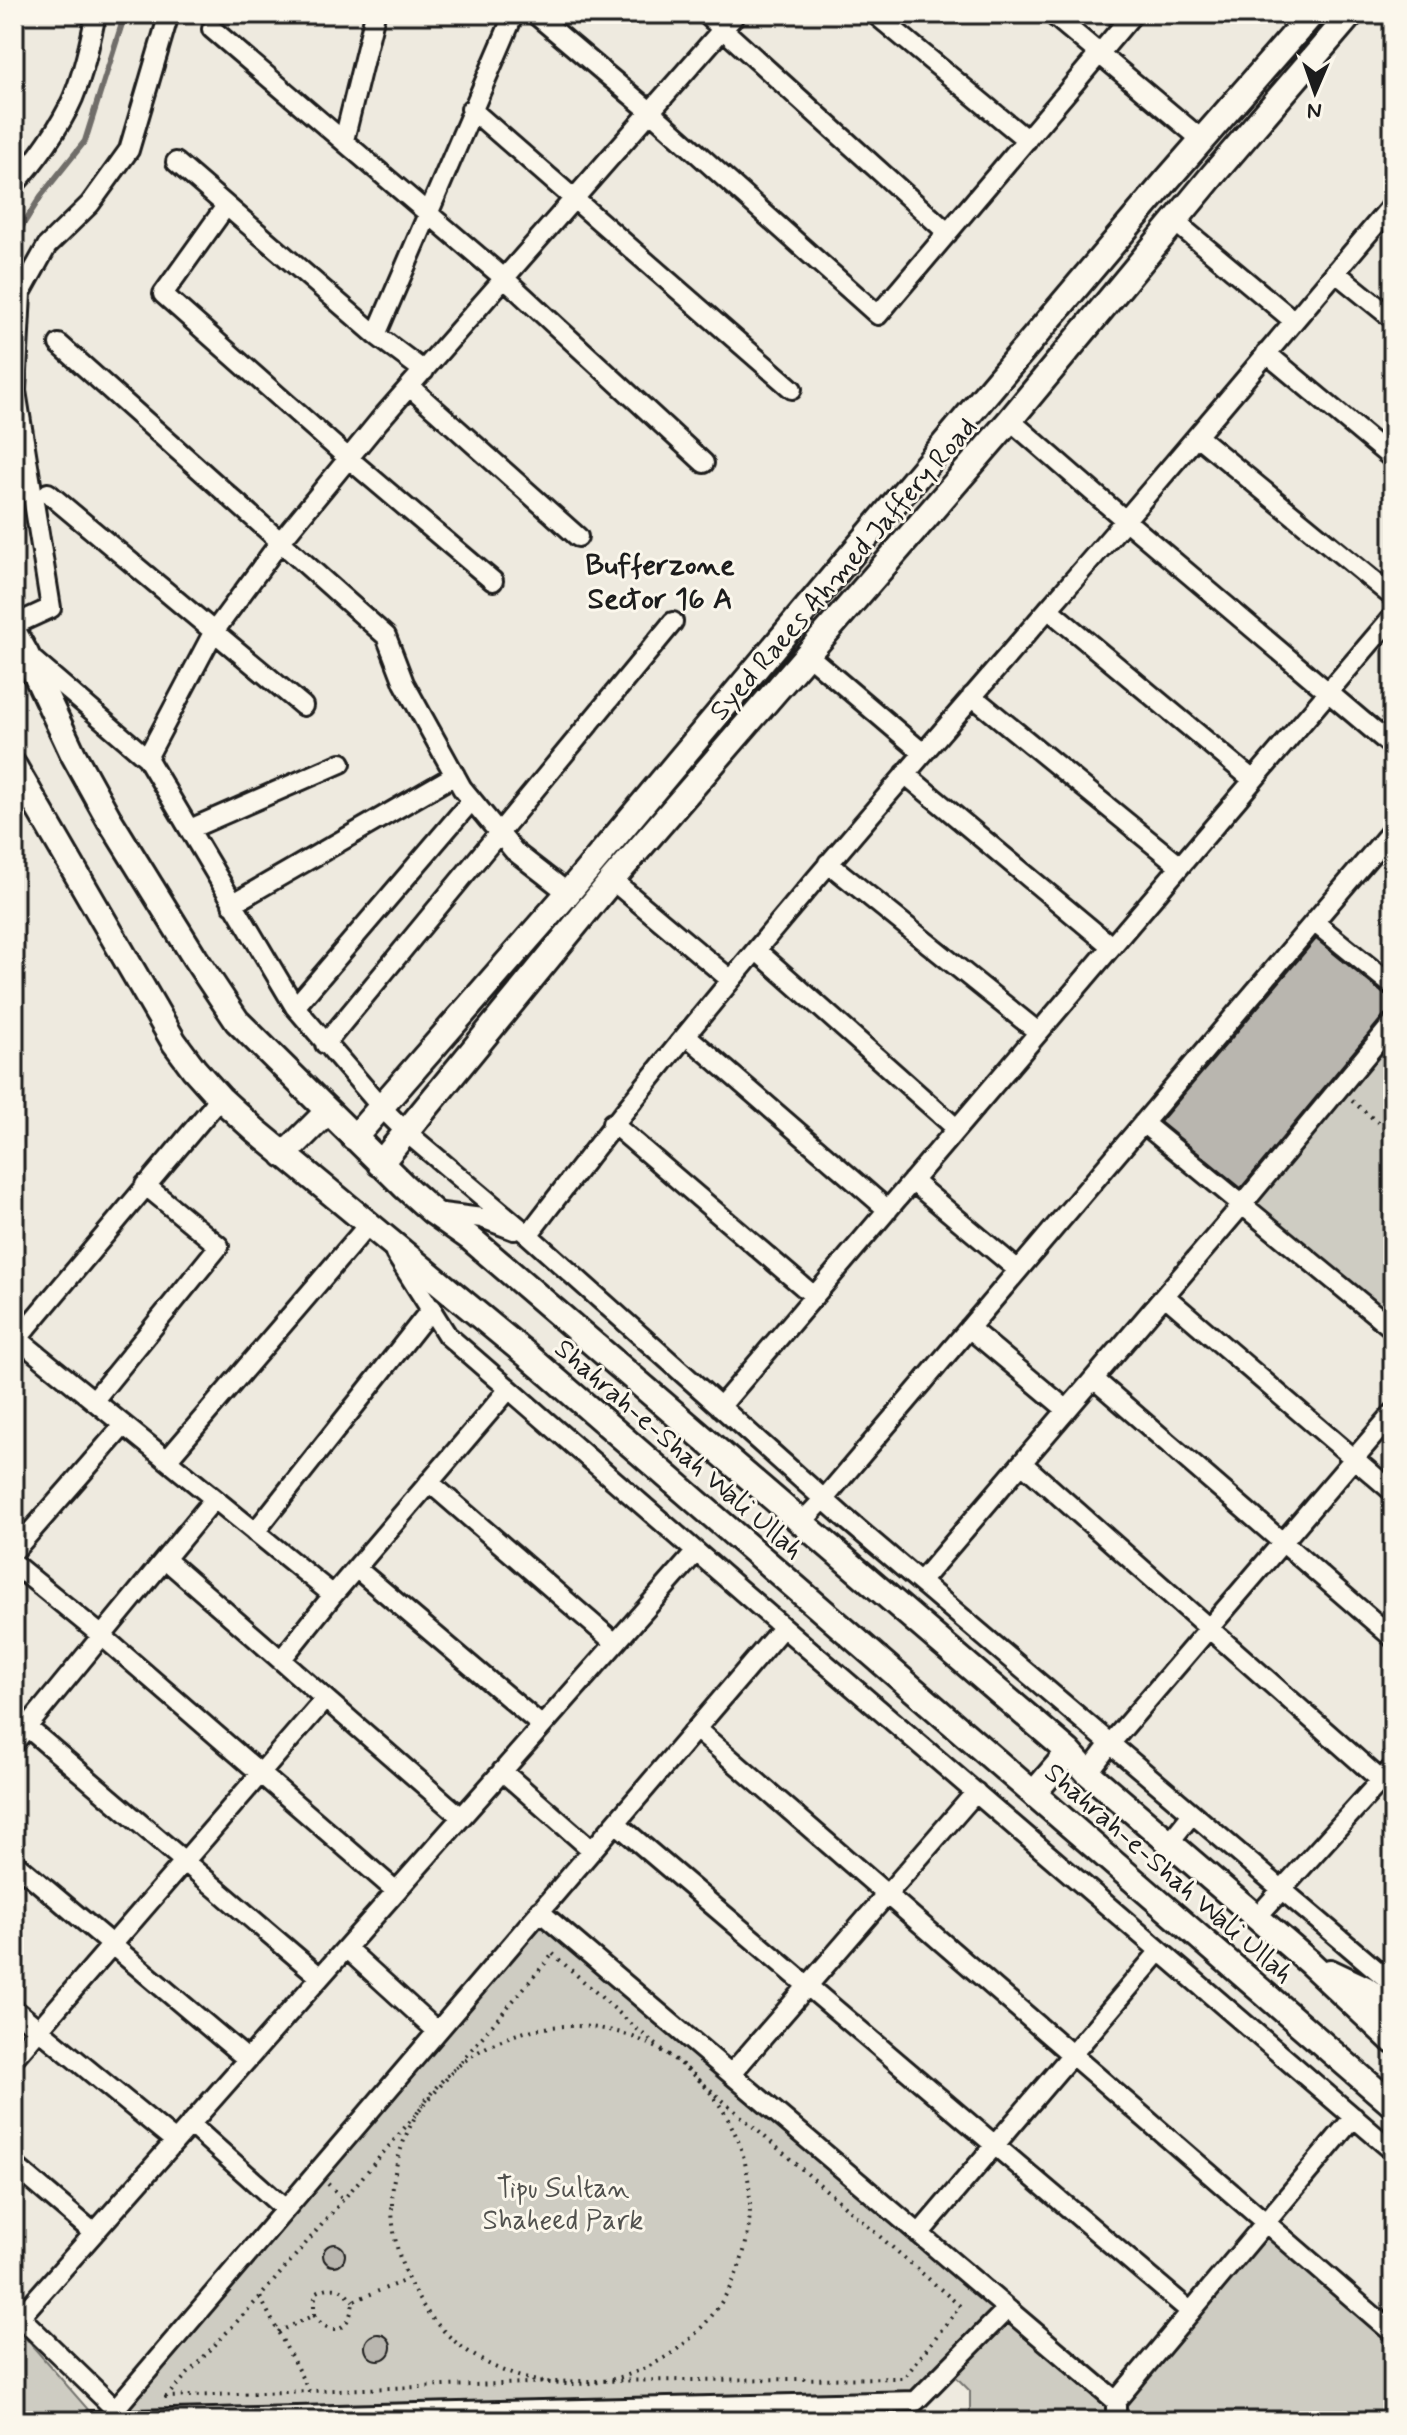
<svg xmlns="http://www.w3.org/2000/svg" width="1407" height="2435" viewBox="0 0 1407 2435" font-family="Mynerve,sans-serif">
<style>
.green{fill:#ceccc2;stroke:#75746f;stroke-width:2}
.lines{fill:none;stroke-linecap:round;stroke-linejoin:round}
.stream{stroke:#6f6d69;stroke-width:6}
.building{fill:#b9b6af;stroke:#1c1c1c;stroke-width:2}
.minor-casing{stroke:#1c1c1c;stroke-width:24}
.major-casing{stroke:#1c1c1c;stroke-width:30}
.path{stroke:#1c1c1c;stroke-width:4;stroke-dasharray:2 6;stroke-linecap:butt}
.minor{stroke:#fbf7ec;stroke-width:18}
.major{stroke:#fbf7ec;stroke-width:24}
.labels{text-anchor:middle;stroke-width:6;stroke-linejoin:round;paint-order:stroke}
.street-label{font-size:28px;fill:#1c1c1c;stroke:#fbf7ec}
.park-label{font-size:28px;fill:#51514e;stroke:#fbf7ec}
.neighbourhood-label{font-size:30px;font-weight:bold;fill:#1c1c1c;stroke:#fbf7ec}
</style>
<rect width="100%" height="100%" fill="#eeeadf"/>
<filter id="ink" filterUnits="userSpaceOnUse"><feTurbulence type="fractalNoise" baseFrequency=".0125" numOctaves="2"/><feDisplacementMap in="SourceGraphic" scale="16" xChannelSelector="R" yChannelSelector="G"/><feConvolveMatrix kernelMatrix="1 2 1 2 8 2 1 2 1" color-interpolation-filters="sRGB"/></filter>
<g filter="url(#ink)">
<path class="green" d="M1393,1023v306l-151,-124z
M539,1911l577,490 156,-174 121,106v88h-423v-30l-22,-22 -32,32 -807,19z
M14,2325l78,89 -78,2z"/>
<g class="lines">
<path class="stream" d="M14,239l27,-43 44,-55 40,-127"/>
</g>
<path class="building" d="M1316,939l69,56 8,3v13l-9,4 -143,173 -81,-66z
M323 2255a11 11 0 1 1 22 0a11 11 0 1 1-22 0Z
M365 2347a13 13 0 1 1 26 0a13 13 0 1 1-26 0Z"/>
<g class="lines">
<g class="minor-casing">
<path id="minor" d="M535,14l116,98 227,203 255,-301
M706,14l242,219
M875,14l152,126
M1052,14l150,126
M212,29l293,250 199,184
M471,109l321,280
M344,140l31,-126
M176,162l200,173 48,36
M14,185c21,-23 47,-59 59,-87 11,-27 17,-56 23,-84
M226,206l-63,88 185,164 145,123
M1174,221l120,100
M1335,272l58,47
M376,335l138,-321
M59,344l327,292 18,47 58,105 52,63 54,42
M1266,353l127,106
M410,387l168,150
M1010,420l115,100 268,227
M1197,436l196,161
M48,493l255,213
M1048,609l205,171
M14,625l37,-17 -35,-217 5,-98 26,-47 43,-42 39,-54 40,-136
M808,655l115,98
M32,659l115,99 148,249 86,100 25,25 122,103 318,284 547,465
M972,696l208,170
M147,758l66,-125 67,-91 99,-121 357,-407
M905,774l206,172
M14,810l16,-14
M190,829l151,-66
M828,863l210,169
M612,880l119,100
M232,904l223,-129
M1314,922l79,64
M756,950l200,178
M295,1007l177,-207
M686,1035l202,175
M325,1044l348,-422
M612,1123l202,173
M1143,1123l250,206
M912,1181l106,89
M434,1212l48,6 32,12
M528,1235c187,-246 392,-478 594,-711 91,-106 181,-214 271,-320
M395,1253l52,82 322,280 624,536
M1165,1296l228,196
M969,1328l98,82
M18,1339l315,256
M14,1343l206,-245
M1094,1379l299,259
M94,1400l125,-154 -74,-61
M720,1407l673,-791
M167,1460l201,-235
M1022,1463l371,328
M429,1482l186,161
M801,1523l23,-24 569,-670
M255,1532l177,-224
M14,1551l110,-126
M165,1559l296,258
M14,1564l88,72 294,255
M356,1568l186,158
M920,1582l322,-377 151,-182
M281,1660l52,-65 176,-206
M27,1727l293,250
M696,1729l697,604
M14,1743l200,-244
M502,1771l90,79
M1088,1773l22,-29 283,-331
M616,1823l575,489
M1168,1844l24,-30
M14,1862l233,197
M539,1911l577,490
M1256,1918l137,-151
M346,1948l91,83
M14,2009l161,132
M14,2058l311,-359
M731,2074l245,-282
M190,2124l95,85
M14,2165l80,68
M919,2234l241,-283
M14,2311l101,98
M20,2317l676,-765
M109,2420l6,-11 668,-782
M89,2421l827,-20 90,-91
M1116,2421v-20l238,-284"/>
</g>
<g class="major-casing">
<path id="major" d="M14,633l12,21 47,100 36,65 86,139 42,63 168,166 28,25 37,26 599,514 19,21 222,190 83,78
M14,766l160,276 20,27 26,29 36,33 270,223 867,751
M354,1138l214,-245 413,-493 185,-219 146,-167
M284,1155l43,-43
M380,1164l232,-284 398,-460 202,-244 139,-162
M1034,1793l35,-41
M1330,1972l34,16 29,21"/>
</g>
<path class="path" d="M1352,1101l41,34
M553,1954l84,75 54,44 269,233 -56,72 -322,3 -273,10 -49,-94z
M392 2205a179 179 0 1 1 358 0a179 179 0 1 1-358 0Z
M328,2184l15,15
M260,2297l-94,100 143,-6
M314,2315v-14l3,-9c17,-8 25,-5 36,9
M278,2332l36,-17c18,25 37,14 39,-14l51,-20"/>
<use href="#minor" class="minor"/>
<use href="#major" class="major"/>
</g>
</g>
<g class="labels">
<g class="street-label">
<text transform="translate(842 568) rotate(-49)" y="10">Syed Raees Ahmed Jaffery Road</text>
<text transform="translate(680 1448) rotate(41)" y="10">Shahrah-e-Shah Wali Ullah</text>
<text transform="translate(1170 1872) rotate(41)" y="10">Shahrah-e-Shah Wali Ullah</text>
</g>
<g class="park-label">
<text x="563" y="2197">Tipu Sultan<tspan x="563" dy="32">Shaheed Park</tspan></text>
</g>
<g class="neighbourhood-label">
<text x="660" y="574">Bufferzone<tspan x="660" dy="34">Sector 16 A</tspan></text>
</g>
</g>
<rect width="1407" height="2435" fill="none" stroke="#fbf7ec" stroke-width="48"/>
<rect x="24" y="24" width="1359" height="2387" fill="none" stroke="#1c1c1c" stroke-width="3" filter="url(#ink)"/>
<g transform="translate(1315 92) rotate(182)" stroke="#fbf7ec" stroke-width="6" paint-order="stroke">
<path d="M0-6L14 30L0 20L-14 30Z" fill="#1c1c1c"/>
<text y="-12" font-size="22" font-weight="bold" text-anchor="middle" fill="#1c1c1c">N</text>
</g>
</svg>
